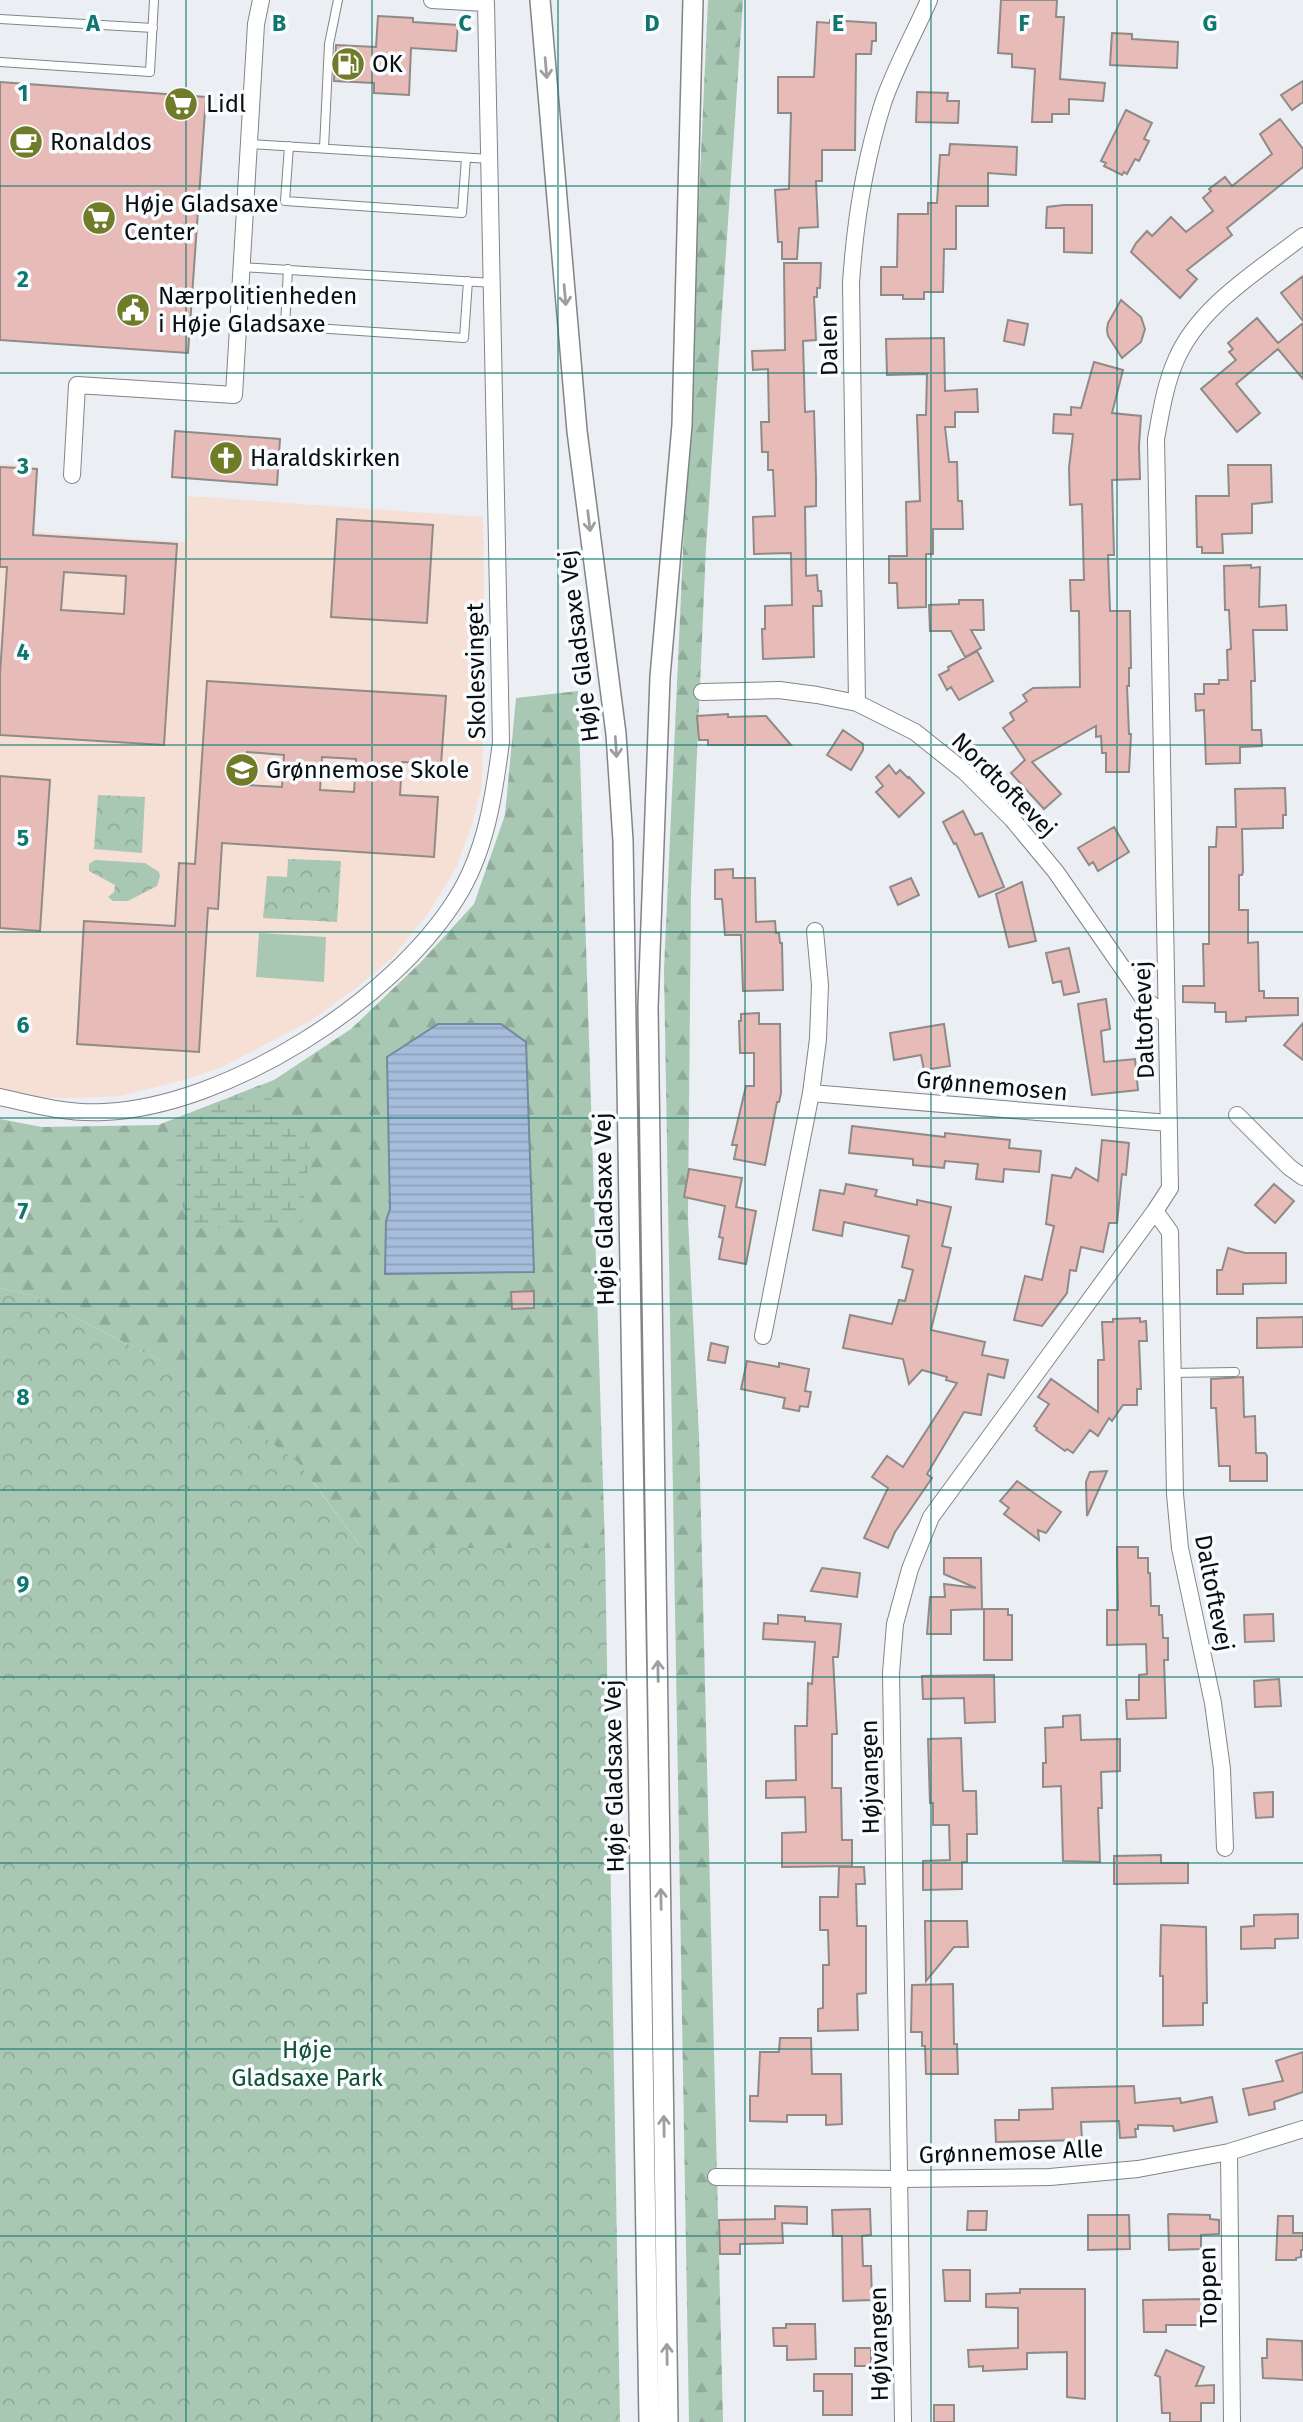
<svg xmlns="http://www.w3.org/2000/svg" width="1303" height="2422" viewBox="0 0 1303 2422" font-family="'Fira Sans',sans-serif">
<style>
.education{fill:#f6dfd4}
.grass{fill:#a9c8b4}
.forest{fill:url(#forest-firs)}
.wetland{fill:url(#wetland-marsh)}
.park{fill:url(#park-crowns)}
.water{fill:url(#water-rules);stroke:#78889e;stroke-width:2}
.building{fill:#e7bcb8;stroke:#908a89;stroke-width:2;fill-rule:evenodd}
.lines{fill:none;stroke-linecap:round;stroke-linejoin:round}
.service-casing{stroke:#818588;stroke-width:10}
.minor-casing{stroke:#818588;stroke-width:18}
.tertiary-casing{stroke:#818588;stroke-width:22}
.service{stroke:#fff;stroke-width:8}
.minor{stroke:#fff;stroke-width:16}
.tertiary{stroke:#fff;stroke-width:19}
.oneway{stroke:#9d9e9f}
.grid{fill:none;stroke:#0f766e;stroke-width:2;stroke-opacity:0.55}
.labels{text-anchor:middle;stroke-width:7;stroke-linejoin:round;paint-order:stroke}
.poi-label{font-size:24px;fill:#0b0d0e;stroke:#f9fcff;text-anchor:start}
.street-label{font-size:24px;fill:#0b0d0e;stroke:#f9fcff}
.park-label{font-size:24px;fill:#114f31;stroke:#f9fcff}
.grid-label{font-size:23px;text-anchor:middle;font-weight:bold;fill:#0f766e;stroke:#f9fcff;stroke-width:7;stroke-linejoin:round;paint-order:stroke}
</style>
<defs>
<pattern id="forest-firs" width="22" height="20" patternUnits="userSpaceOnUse" patternTransform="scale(1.75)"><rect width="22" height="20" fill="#a9c8b4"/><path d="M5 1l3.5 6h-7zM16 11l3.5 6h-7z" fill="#90ab9a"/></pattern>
<pattern id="wetland-marsh" width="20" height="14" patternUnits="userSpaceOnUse" patternTransform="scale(1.75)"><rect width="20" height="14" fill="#a9c8b4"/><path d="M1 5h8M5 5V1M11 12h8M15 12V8" fill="none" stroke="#90ab9a"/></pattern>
<pattern id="park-crowns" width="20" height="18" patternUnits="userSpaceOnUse" patternTransform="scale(1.75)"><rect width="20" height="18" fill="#a9c8b4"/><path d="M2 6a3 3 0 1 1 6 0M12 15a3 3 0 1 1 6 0" fill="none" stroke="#90ab9a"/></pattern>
<pattern id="water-rules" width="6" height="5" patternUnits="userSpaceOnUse" patternTransform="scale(1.75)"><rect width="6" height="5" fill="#a6bddb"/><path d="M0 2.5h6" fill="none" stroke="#8ea1bb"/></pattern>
</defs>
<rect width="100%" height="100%" fill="#ebeef2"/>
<path class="education" d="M0,464l38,3 -3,65 151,10 2,-46 295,21 2,159 -3,109 -10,39 -16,44 -29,47 -35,43 -37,31 -45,32 -88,46 -35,12 -67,17 -43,2 -43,-1 -34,-9z"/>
<path class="grass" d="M259,933l67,4 -2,45 -68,-5z"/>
<path class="forest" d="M708,0h35l-37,548 -15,342 -3,329 11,217 24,986h-34l-25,-1452z
M578,691l27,857h-243l-48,-65 -157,-124 -126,-64 -31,-7v-169l42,8 116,-2 116,-45 77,-51 69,-66 54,-59 31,-89 11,-117z"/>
<path class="wetland" d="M260,1085l50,62 -9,80 -109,1 -16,-37 1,-70z"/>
<path class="park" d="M98,795l47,2 -3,56 -48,-4z
M288,859l53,2 -4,61 -74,-4 4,-42 20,1z
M95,860l50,3 14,9 1,4 -3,10 -29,15h-15l-5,-4 6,-5 1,-7 -26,-14v-7z
M0,1288l31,7 126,64 141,103 64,86h243l15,874h-620z"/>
<path class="water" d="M438,1024h63l25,18 8,230 -149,2 1,-53 4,-12 -3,-152z"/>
<path class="building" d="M1001,0h56l-1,17h8l-4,62 45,4 -2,18 -34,-2v15h-17v8h-20l3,-53 -23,-2v-13l-14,-1z
M378,16l35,2v4l45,3 -2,26 -45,-3 -2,47 -35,-2v-10l-40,-2 2,-36 40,2z
M830,20l46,3v18h-4l-1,13h-15l-1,96h-33v31h-6l2,46 -19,1 -2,31h-15v-17h-4l-3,-52 14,-1 2,-76h-13v-36h36l3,-55 13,1z
M1112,33l20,1v5l46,3 -1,26 -67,-3z
M1303,81v21l-11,8 -11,-15z
M0,82l206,15 -18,256 -188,-13z
M917,92l31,1 -1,8h12l-1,22 -42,-1z
M1126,110l26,13 -8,16 5,2 -10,20 -4,-2 -8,15 -3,-2 -2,3 -18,-9 2,-3 -5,-2z
M1280,119l23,30v18l-76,61 5,7 -45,35 10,9 -17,19 -49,-46 5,-9 11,-12 5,5 19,-19 15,15 27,-21 -10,-13 8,-7 -2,-2 16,-12 7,9 40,-32 -12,-20z
M950,144l67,3 -1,28 -28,-2v33h-32v43h-12l-1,43h-19v7h-21v-4h-22v-28h16l1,-53h30v-11h9l3,-48h9z
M1064,205h28v48l-28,-1v-24h-18l1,-21z
M784,263h37l-1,25h-3v9h-3l2,43 -13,1 2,71 9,-1 2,68v27l-11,1 1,69 11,-1 1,16h3l1,15h-9l1,51 -51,2 -1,-30h3v-23l27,-1 -1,-52 -37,1 -1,-37 22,-1 -2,-46h-5v-18h-6l-1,-30h8l-1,-53 -15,1 -1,-19 33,-1z
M1303,276v45l-22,-28z
M1121,300l20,17 4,12 -4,13 -19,16 -14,-22 -1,-6 1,-7z
M1257,318l21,25 25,-20v56l-25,-30 -42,35 24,29 -23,19 -36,-43 35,-29 -7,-8 4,-3 -5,-6z
M1008,320l20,4 -4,21 -20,-4z
M944,338l1,53 32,-2 1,23h-23v15h-10l4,35h8l1,39h4l1,28h-30v25h-7v53l-28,1 -1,-25h-8v-27h18l-1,-54 14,-1 -3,-86h9l1,-41 -40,1 -1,-36z
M1094,362l29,8 -11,43 29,3 -2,30 1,33 -28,1 2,75h-6l2,56h20l1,57h-2v18h-2l2,48h2l-2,38h-23v-19h-4l-1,-17 -5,1v-11l-64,36 29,32 -17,15 -33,-36 14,-13 -22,-32 11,-8 -4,-7 17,-12 -4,-6 10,-7 47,-1 -1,-76h-8l-1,-31h14l-2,-76 -12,1 -1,-37 4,-34 -20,-1 1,-19 17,1v-8l10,1z
M175,431l105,8 -3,46 -105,-8z
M1228,465h43l1,37 -20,2v29l-30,1 1,19h-21v-6h-5l-1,-51h33z
M0,467l37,2 -4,66 144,9 -13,201 -164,-10v-61l7,-107h-7zM64,572l62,4 -2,38 -63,-4z
M337,519l96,6 -6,98 -96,-6z
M1251,565v3l9,-1 -1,40 27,-2 1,25h-34l2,51h-4l1,49h9l1,16 -22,1v16l-34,1 -2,-52v-2l-8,1 -1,-17h9v-10h15v-4h9l-1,-30 4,-1 -2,-39h-4l-1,-44z
M959,600h24l1,30h-13l10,18 -16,9 -14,-26h-21l-1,-26 30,-1z
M977,651l16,30 -34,19 -8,-13 -4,3 -8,-15 10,-5 -1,-3z
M207,681l239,15 -5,68 -39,-2 -2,33 38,2 -4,60 -212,-14 -4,66 -10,-1 -9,144 -122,-8 7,-123 91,5 4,-63 16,1zM247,752l37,3 -2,32 -37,-2zM322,757l34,2 -2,33 -34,-2z
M728,714v3l38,-1 25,29h-83v-5h-9l-2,-24z
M843,730l20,14v6l-12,20 -24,-15z
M889,765l7,9 4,-4 8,8 1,-1 15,16 -25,24 -23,-25 7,-6 -7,-9z
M0,776l50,4 -10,151 -40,-3z
M1285,788l1,27h-3v13l-41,1 1,43 -1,3h-3v35h9v33l10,-1 1,49h5v7h34v17l-52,2v4l-20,1v-10h-11v-9l-32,-1v-16h21l-1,-42h6v-97h7l1,-20h19l-1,-38z
M963,811l12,24 7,-2 22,54 -25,10 -23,-54 -2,1 -11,-22z
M1114,827l15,25 -31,19 -5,-9 -4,3 -11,-17z
M733,869v9h22l1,44 19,-1 1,12h3l1,10h2l1,47 -40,1 -2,-56h-16l-3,-36h-7v-29z
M911,878l8,17 -21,10 -8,-18z
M1022,882l14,59 -27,6 -13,-53z
M1069,948l10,44 -15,3 -3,-14 -8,2 -7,-30z
M1106,999l4,30 -9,2 3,31 31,-3 3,31 -46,5 -14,-91z
M759,1013v11h21l1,69 -2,9h-2l-12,63 -31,-6 3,-14h-5l14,-59h8v-33h-14l-1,-32h2v-7z
M1303,1023v37l-19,-15z
M944,1024l6,42 -26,4 -3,-15 -27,5 -4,-27z
M852,1126l93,11v-4l65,7 -1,8 32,3 -2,21 -35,-3 -1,13 -27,-3 2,-15 -33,-3 -1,7 -31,-3v-6l-64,-6z
M1102,1140l27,3 -3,32 -4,-1 -5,49h-8l-6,29 -22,-5 -5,24 -6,-1 -3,23 -25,33 -28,-6 11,-44 17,4 12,-54 -8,-2 6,-49 19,3 5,-10 22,13z
M689,1169l53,9 -6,29 20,4 -10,53 -27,-5 4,-21 -4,-1 6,-31 -41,-9z
M846,1184l31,6 -2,6 42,9v-5l34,7 -9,39 9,2 -20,82 54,12 -3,13 26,5 -4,18 -16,-4 -7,41 -17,-3 -37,62 5,4 -37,54 -7,16 -24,-10 24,-50 -16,-11 15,-21 16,11 54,-84 -11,-3 1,-3 -25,-7 -13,14 -6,-25 -60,-11 7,-33 42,9 7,-24 6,1 8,-31 -11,-3 7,-31 -65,-14 -2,14 -29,-6 7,-40 24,4z
M1274,1184l20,17 -19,22 -20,-18z
M1228,1248l17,5h41v30l-43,1v10h-26v-24h5z
M534,1291v17l-22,1 -1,-17z
M1303,1317v30l-46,1v-30z
M1140,1318v4l6,-1 1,20h-8l2,48h-4v16h-14l-11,16 -3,-3 -11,18 -8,-6 -17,23 -6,-4 -2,2 -29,-21 1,-2 -3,-2 15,-22 -11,-7 13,-18 47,33v-52h6l-2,-38h11v-3z
M711,1343l17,4 -3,16 -17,-3z
M747,1361l32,6v-4l30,6 -4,22 6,1 -3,15 -8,-1 -1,5 -16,-3 2,-10 -44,-9z
M1243,1377l1,40 11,-1 1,37h9l2,3v25h-37v-15h-11l-3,-58h-5v-29z
M1107,1471l-20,45 -1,-34 4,-10z
M1017,1481l44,31 -15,21 -8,-3 1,10 -35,-26 5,-6 -9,-7z
M1117,1547h21v11h10v15h2l1,33h8v9h3l1,23h5v22h-4l2,58 -39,1 -1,-19h13v-25l8,-1 -1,-30 -39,1v-35h11z
M944,1558h37l1,51 -31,1v24h-24l3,-37h15l-1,-13 32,4 -32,-14z
M822,1568l38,5 -3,24 -46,-6z
M984,1609h24v6h4v45h-28z
M1273,1614l1,27 -29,1 -1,-27z
M778,1615l27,2v4l36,3 -3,33h-5l4,77h-5v54h9l1,52h10v26l-70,1v-34l24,-1 -1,-35 -39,1v-17l30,-1 -1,-54h12l1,-43 4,1 3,-42 -52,-3 1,-16 14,1z
M994,1675l1,47 -30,1 -1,-25 -41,1 -1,-23z
M1279,1679l2,27 -26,1 -1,-26z
M1080,1715l1,25 39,-1v32l-19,1 1,36h-4l2,54 -37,-1 -2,-75 -18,1v-24h3l-1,-35 18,-1v-11z
M961,1738l2,53h13l1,43h-10v28h-5v27l-39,1v-29l27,-1 -1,-35h-16v-22h-3l-2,-64z
M1273,1792v25l-17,1 -2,-25z
M1161,1855v8h27v20l-74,1v-28z
M839,1867h25l1,17h-9l1,42h9v67l-9,1 1,36 -40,1v-22l5,-1v-43h6l-1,-35h-8v-33h18z
M1298,1914v24l-23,1v9l-34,1v-22l13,-1v-11z
M925,1921h42l1,26h-14l-28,34z
M1161,1925l45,2 1,76h-4v22l-40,1v-50h-3z
M953,1984l1,60h3l1,30h-32l-1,-28h-3v-14h-11l1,-47z
M780,2038h31l1,36h29l1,50 -16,1v-10h-39v7l-37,-1v-25h8l2,-44h19z
M1303,2052v40l-29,10 1,7 -26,6 -6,-26 40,-8 -7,-20z
M1134,2086l1,17 45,-5 1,5 31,-6 5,25 -43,9 -1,-5 -35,-1v4h-3l1,8 -16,1 -1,-17 -38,1 1,18 -86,2 -1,-22h24v-10l34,-1 -1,-21z
M775,2206l32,1v17l-25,-1 1,20 -43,1v10h-20l-1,-34 56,-1z
M870,2209l1,26 -9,1 1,30h8l1,34 -29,1 -1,-65h-9l-1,-26z
M968,2211h19l-1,19h-19z
M1169,2214l41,1v4l9,1v14l-18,1v14l-32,1 -1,-35z
M1088,2215h41l1,34 -42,1z
M1278,2216h15v17h10v17h-2v7l-5,1v2h-20z
M943,2270h27v31h-25z
M1020,2289h65v110l-18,-2v-45l-40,1v16l-44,2v-5l-14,1 -1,-17 50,-2v-40l-32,-1v-13l34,-1z
M1203,2299v26h-37v7h-22l-1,-32z
M786,2324h29l1,35 -29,1v-14h-13l-1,-18h13z
M1267,2339l35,2 1,39 -40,-2 -1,-20h5z
M855,2348h16v18h-16z
M1166,2350l38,17 -8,19 18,-1v18h-13v19h-31v-9h-8l-2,-36 -5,-2z
M814,2374h38v41h-29v-24h-9z
M934,2405h20v17h-20z"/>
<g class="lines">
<g class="service-casing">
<path id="service" d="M0,19l153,9
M0,62l150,10 4,-72
M251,144l239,15
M289,146l-4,55 177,12 4,-55
M324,148l5,-104 9,-44
M242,267l251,16
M288,269l-3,57 179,12 4,-57
M1172,1373l63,-1"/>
</g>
<g class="minor-casing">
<path id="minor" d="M72,475l5,-90 157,10 22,-371 5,-24
M702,692l77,-2 38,5 40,8 58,29 50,40 47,47 44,53 88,127 21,15
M857,703l-6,-420c4,-61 13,-120 32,-180 12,-35 31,-69 46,-103
M811,1093l358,30
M0,1097c34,8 69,17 104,15 124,-6 287,-110 352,-213 30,-47 38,-103 45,-157l-15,-739 -54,-3
M1237,1115l52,52 14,10
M763,1336l48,-243 7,-54 2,-54 -5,-54
M1225,1848l-3,-79 -9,-66 -33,-155 -5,-54 -5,-262 -15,-21 15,-23 -14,-749c5,-27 9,-54 20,-79 23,-54 82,-89 127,-124
M1229,2152l3,270
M716,2177l184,2 150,-2 88,-8 91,-17 74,-23
M903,2422l-12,-749 4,-49 15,-55 21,-52 224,-306"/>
</g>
<g class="tertiary-casing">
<path id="tertiary" d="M540,0l37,431 39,303 7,107 26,1581
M668,2422l-20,-1415 12,-330 22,-252 11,-425"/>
</g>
<use href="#service" class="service"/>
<use href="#minor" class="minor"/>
<use href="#tertiary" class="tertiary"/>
</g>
<defs><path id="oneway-shaft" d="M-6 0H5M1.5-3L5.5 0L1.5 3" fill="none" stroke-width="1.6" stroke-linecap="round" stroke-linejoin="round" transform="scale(1.75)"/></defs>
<g class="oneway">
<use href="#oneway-shaft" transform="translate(546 68) rotate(85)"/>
<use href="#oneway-shaft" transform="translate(565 295) rotate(85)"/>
<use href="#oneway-shaft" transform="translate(589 521) rotate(83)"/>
<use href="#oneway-shaft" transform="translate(616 747) rotate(86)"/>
<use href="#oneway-shaft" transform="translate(658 1671) rotate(-91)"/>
<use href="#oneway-shaft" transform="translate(661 1899) rotate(-91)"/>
<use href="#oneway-shaft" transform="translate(664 2126) rotate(-91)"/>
<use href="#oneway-shaft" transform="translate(667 2354) rotate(-91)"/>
</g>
<path class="grid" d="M186,0v2422M372,0v2422M558,0v2422M745,0v2422M931,0v2422M1117,0v2422M0,186h1303M0,373h1303M0,559h1303M0,745h1303M0,932h1303M0,1118h1303M0,1304h1303M0,1490h1303M0,1677h1303M0,1863h1303M0,2049h1303M0,2236h1303"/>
<defs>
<g id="fuel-disc" transform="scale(1.75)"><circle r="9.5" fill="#717c28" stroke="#f9fcff"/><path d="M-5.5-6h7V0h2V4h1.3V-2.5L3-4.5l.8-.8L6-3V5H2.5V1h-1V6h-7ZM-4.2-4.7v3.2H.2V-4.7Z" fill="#fff"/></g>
<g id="supermarket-disc" transform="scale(1.75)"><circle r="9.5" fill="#717c28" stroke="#f9fcff"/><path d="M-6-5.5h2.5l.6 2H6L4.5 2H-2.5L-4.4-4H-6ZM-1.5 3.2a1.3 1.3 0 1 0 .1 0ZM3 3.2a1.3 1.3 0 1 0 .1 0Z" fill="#fff"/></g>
<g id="cafe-disc" transform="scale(1.75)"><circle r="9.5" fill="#717c28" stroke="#f9fcff"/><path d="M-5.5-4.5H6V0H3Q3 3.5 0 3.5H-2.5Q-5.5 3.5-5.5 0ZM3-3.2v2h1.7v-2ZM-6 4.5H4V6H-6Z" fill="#fff"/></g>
<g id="civic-disc" transform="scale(1.75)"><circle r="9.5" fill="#717c28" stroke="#f9fcff"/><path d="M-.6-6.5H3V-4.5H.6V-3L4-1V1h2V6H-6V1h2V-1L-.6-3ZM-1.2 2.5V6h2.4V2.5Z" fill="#fff"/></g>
<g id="church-disc" transform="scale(1.75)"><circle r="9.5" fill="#717c28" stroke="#f9fcff"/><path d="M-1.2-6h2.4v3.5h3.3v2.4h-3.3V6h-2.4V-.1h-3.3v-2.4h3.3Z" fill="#fff"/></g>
<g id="school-disc" transform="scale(1.75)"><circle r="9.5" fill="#717c28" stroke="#f9fcff"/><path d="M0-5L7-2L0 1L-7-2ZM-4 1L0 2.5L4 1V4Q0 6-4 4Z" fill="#fff"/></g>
</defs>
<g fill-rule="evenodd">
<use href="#fuel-disc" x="348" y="64"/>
<use href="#supermarket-disc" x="181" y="104"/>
<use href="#cafe-disc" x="26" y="142"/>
<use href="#supermarket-disc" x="99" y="218"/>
<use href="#civic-disc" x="133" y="310"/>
<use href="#church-disc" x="226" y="458"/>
<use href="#school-disc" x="242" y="770"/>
</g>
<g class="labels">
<g class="poi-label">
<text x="372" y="72">OK</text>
<text x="206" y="112">Lidl</text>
<text x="50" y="150">Ronaldos</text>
<text x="124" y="212">Høje Gladsaxe<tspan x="124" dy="28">Center</tspan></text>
<text x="158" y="304">Nærpolitienheden<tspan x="158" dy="28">i Høje Gladsaxe</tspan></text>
<text x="250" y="466">Haraldskirken</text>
<text x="266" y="778">Grønnemose Skole</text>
</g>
<g class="street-label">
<text transform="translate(829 345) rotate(-91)" y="8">Dalen</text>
<text transform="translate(579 646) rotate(-97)" y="8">Høje Gladsaxe Vej</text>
<text transform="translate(476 671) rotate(-91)" y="8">Skolesvinget</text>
<text transform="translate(1004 785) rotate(45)" y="8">Nordtoftevej</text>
<text transform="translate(1144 1020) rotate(-92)" y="8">Daltoftevej</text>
<text transform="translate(992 1086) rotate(5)" y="8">Grønnemosen</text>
<text transform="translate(604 1209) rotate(-91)" y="8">Høje Gladsaxe Vej</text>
<text transform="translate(1214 1593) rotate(79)" y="8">Daltoftevej</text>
<text transform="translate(614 1776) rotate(-91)" y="8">Høje Gladsaxe Vej</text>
<text transform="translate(870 1777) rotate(-91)" y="8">Højvangen</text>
<text transform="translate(1011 2152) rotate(-2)" y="8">Grønnemose Alle</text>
<text transform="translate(1208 2287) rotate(-91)" y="8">Toppen</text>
<text transform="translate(879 2344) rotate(-91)" y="8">Højvangen</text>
</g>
<g class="park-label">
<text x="307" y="2058">Høje<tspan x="307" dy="28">Gladsaxe Park</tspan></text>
</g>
</g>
<g class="grid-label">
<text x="93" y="31">A</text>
<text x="279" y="31">B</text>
<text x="465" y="31">C</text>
<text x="652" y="31">D</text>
<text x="838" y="31">E</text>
<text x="1024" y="31">F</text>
<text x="1210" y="31">G</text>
<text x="23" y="101">1</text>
<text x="23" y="287">2</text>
<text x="23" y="474">3</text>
<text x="23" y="660">4</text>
<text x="23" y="846">5</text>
<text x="23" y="1033">6</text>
<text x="23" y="1219">7</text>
<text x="23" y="1405">8</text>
<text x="23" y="1592">9</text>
</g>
</svg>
